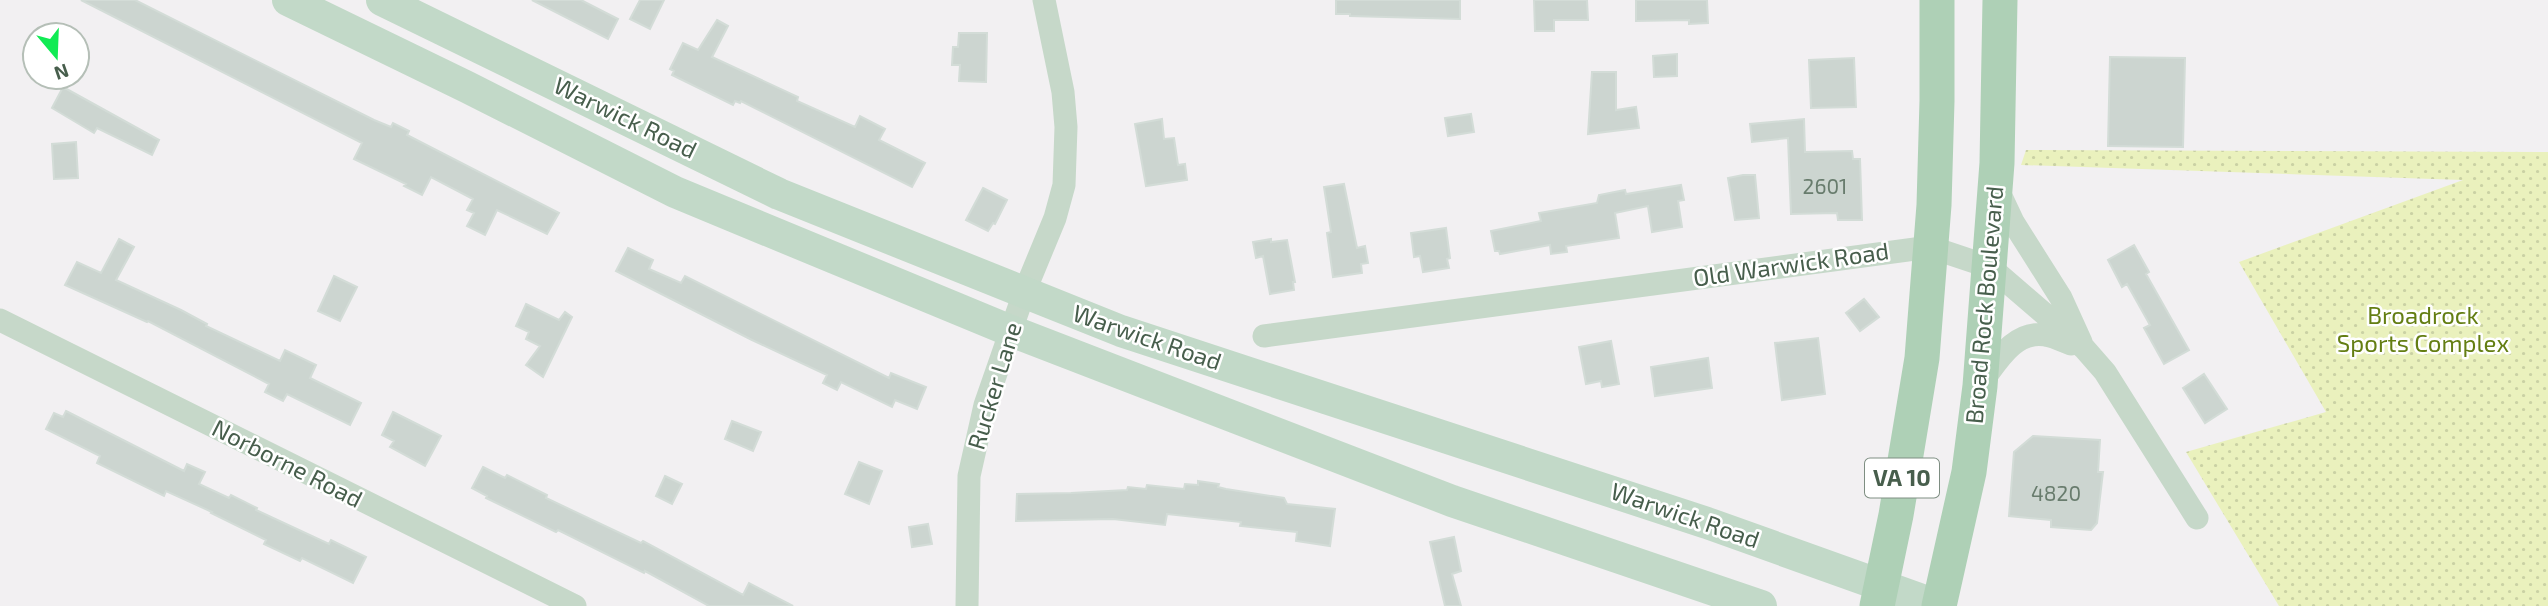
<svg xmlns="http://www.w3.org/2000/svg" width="2548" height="606" viewBox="0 0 2548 606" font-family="'Exo 2',sans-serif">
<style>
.park{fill:url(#park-dots)}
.building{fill:#ccd5d0;stroke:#d3dcd7;stroke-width:2}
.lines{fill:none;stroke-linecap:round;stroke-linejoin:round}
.street{stroke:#c6d8c9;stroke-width:23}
.secondary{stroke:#c2d9c8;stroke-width:32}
.primary{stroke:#aed0b6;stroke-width:35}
.labels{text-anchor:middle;stroke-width:5;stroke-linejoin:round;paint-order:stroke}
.number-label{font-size:21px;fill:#687c6d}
.shield{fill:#fff;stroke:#7e8e82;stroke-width:2}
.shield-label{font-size:23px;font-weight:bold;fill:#475e4c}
.street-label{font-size:24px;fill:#475e4c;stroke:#fff}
.park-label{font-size:24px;fill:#647e13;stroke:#fff}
</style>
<defs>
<pattern id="park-dots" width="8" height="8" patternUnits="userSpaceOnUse" patternTransform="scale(1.75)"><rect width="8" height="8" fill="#eaf1bd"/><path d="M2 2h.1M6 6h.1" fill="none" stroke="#cad1a4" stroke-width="1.8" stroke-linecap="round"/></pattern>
</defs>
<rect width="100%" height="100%" fill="#f2f0f2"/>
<path class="park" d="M2026,150l522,2v454h-269l-93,-154 140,-40 -87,-150 224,-82 -442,-15z"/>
<path class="building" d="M81,0h54l239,120 17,7 2,-4 16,8 -2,4 152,78 -12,21 -50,-24 -12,25 -18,-9 7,-13 -7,-3 6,-11 -42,-22 -9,18 -18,-9 2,-2 -52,-25 8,-16z
M532,0h49l37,19 -10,20z
M640,0h24l-14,29 -20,-10z
M1336,0h124v19l-110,-3v-2h-14z
M1534,0h53l1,20h-34v11h-19z
M1636,0h71l1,23 -19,1v-4l-53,1z
M717,20l11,6 -16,31 86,40 -1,4 58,26 5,-11 25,13 -6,11 46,23 -13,24 -171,-86 -1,2 -5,-2 -2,4 -61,-30 2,-4 -4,-2 13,-26 15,7z
M959,33h28l-1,49 -27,-1 1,-16h-8l1,-18h5z
M1677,54v22l-23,1 -1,-21z
M2110,57l75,1 -2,89 -75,-1z
M1854,58l2,49 -45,1 -2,-48z
M1592,72h24v38l20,-3 3,21 -51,6z
M63,87l96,53 -7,15 -55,-27 -3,5 -42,-25z
M1471,114l3,18 -26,4 -3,-18z
M1162,119l2,20 10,-1 4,27 7,-1 2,16 -41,6 -11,-62z
M1804,119l1,33 47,-1 1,8h7l2,61h-24l-1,-7 -46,1 -3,-76 -36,4 -2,-18z
M76,142l2,36 -24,1 -2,-35z
M1743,175h12l4,43 -24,2 -7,-42z
M1344,184l13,64 8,-2 3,17 -7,1 1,9 -29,4 -6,-44 4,-1 -7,-45z
M1681,185l3,15 -6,1 4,26 -30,5 -4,-26 -33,7 4,25 -53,8 1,6 -16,2 -1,-9 -50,9 -1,-3h-4l-4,-20 50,-10 -2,-8 58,-10 2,-8 26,-5 1,4z
M983,188l24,12 -12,24 -2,-1 -5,8 -22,-11z
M1446,228l4,30 -3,1 2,9 -26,4 -3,-16 -6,1 -3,-24z
M119,239l15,8 -18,33 65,30 26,14 -1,2 74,35 5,-11 31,15 -6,13 51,25 -11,22 -63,-31 -4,7 -18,-9 4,-8 -121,-63 -1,1 -82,-37 12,-23 24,11z
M1271,239v3l16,-2 8,42h-2l1,8 -24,4 -7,-38 -7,2 -3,-16z
M2134,245l15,27 -3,2 43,76 -25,14 -20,-36 6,-3 -23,-41 -5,3 -14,-27z
M628,248l25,12 -4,9 32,14 4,-7 204,102 2,-5 35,14 -9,22 -22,-9 -3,7 -51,-25 -4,8 -14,-7 4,-8 -75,-35 -136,-69z
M334,276l23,11 -17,34 -22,-10z
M1864,299l15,18 -19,14 -14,-18z
M526,304l33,16 6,-8 7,5 -29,60 -17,-12 14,-19 -14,-7 3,-7 -13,-6z
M1818,338l7,56 -43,6 -7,-57z
M1611,341l8,43 -17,3 -1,-6 -15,3 -7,-37z
M1708,358l4,30 -57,8 -4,-29z
M2204,374l23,35 -22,14 -22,-35z
M66,411l118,60 3,-7 18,8 -6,12 30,14 2,-3 26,13 -1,2 73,34 2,-4 35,17 -13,26 -51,-25 -2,3 -36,-17 2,-4 -55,-27 1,-1 -46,-21 -2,5 -67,-33 3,-7 -54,-27 8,-16 9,4z
M393,412l48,24 -16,30 -35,-19 4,-6 -12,-6z
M732,421l29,11 -8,19 -28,-12z
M2033,436l67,4 -2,32h5l-6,51 -6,7 -40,-3v-7l-42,-4 5,-64z
M859,462l23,9 -13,33 -24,-10z
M483,467l22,11 2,-3 40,20 -1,3 95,45 2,-2 100,54 6,-12 44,23h-84l-64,-35 -1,2 -86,-43 -2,2 -70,-34 1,-2 -15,-8z
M665,476l17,8 -10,20 -16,-8z
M1198,481l21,3 -1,3 8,2 58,9 3,6 48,5 -5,37 -34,-5 1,-9 -57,-6 1,-4 -74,-8 -2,11 -52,-6 -97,2 1,-27 54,-1 56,-3 1,-3 18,2 1,-4 37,4 1,-5 13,1z
M928,524l4,20 -20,3 -3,-20z
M1454,537l7,34 -9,3 9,32h-16l-15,-64z"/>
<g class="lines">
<path class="street" d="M1997,188l16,34 48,76 20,44
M0,320l575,286
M1264,336l666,-89 60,20 94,81 21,24 92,146
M1981,383c16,-21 33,-53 64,-48 9,1 18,6 26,9
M967,606l2,-130 16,-71 39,-112 31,-75 9,-33 2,-58 -3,-35 -19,-92"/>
<path class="secondary" d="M288,0l179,87 208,105 336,139 441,170 309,105
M382,0l397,194 342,137 586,192 232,83"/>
<path class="primary" d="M1877,606l19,-91 26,-157 12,-153 3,-104v-101
M1939,606l30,-134 11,-86 17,-223 3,-163"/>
</g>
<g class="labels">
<g class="number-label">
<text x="1825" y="194">2601</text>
<text x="2056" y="501">4820</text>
</g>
<rect class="shield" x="1865" y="458.5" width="74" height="39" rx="5"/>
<g class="shield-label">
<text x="1902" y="486">VA 10</text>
</g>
<g class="street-label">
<text transform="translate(625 118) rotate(26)" y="8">Warwick Road</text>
<text transform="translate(1791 265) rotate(-8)" y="8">Old Warwick Road</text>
<text transform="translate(1985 305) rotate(-85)" y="8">Broad Rock Boulevard</text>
<text transform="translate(1147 338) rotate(19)" y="8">Warwick Road</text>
<text transform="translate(995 386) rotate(-73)" y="8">Rucker Lane</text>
<text transform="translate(287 464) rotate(27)" y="8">Norborne Road</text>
<text transform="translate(1685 516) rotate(19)" y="8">Warwick Road</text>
</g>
<g class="park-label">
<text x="2423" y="324">Broadrock<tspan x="2423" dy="28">Sports Complex</tspan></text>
</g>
</g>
<g transform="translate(56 56) rotate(161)"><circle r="33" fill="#ffffff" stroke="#b5bfb7" stroke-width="2"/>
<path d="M0-5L12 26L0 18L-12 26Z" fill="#11eb54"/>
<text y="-10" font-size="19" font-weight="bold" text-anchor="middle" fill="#475e4c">N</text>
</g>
</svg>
